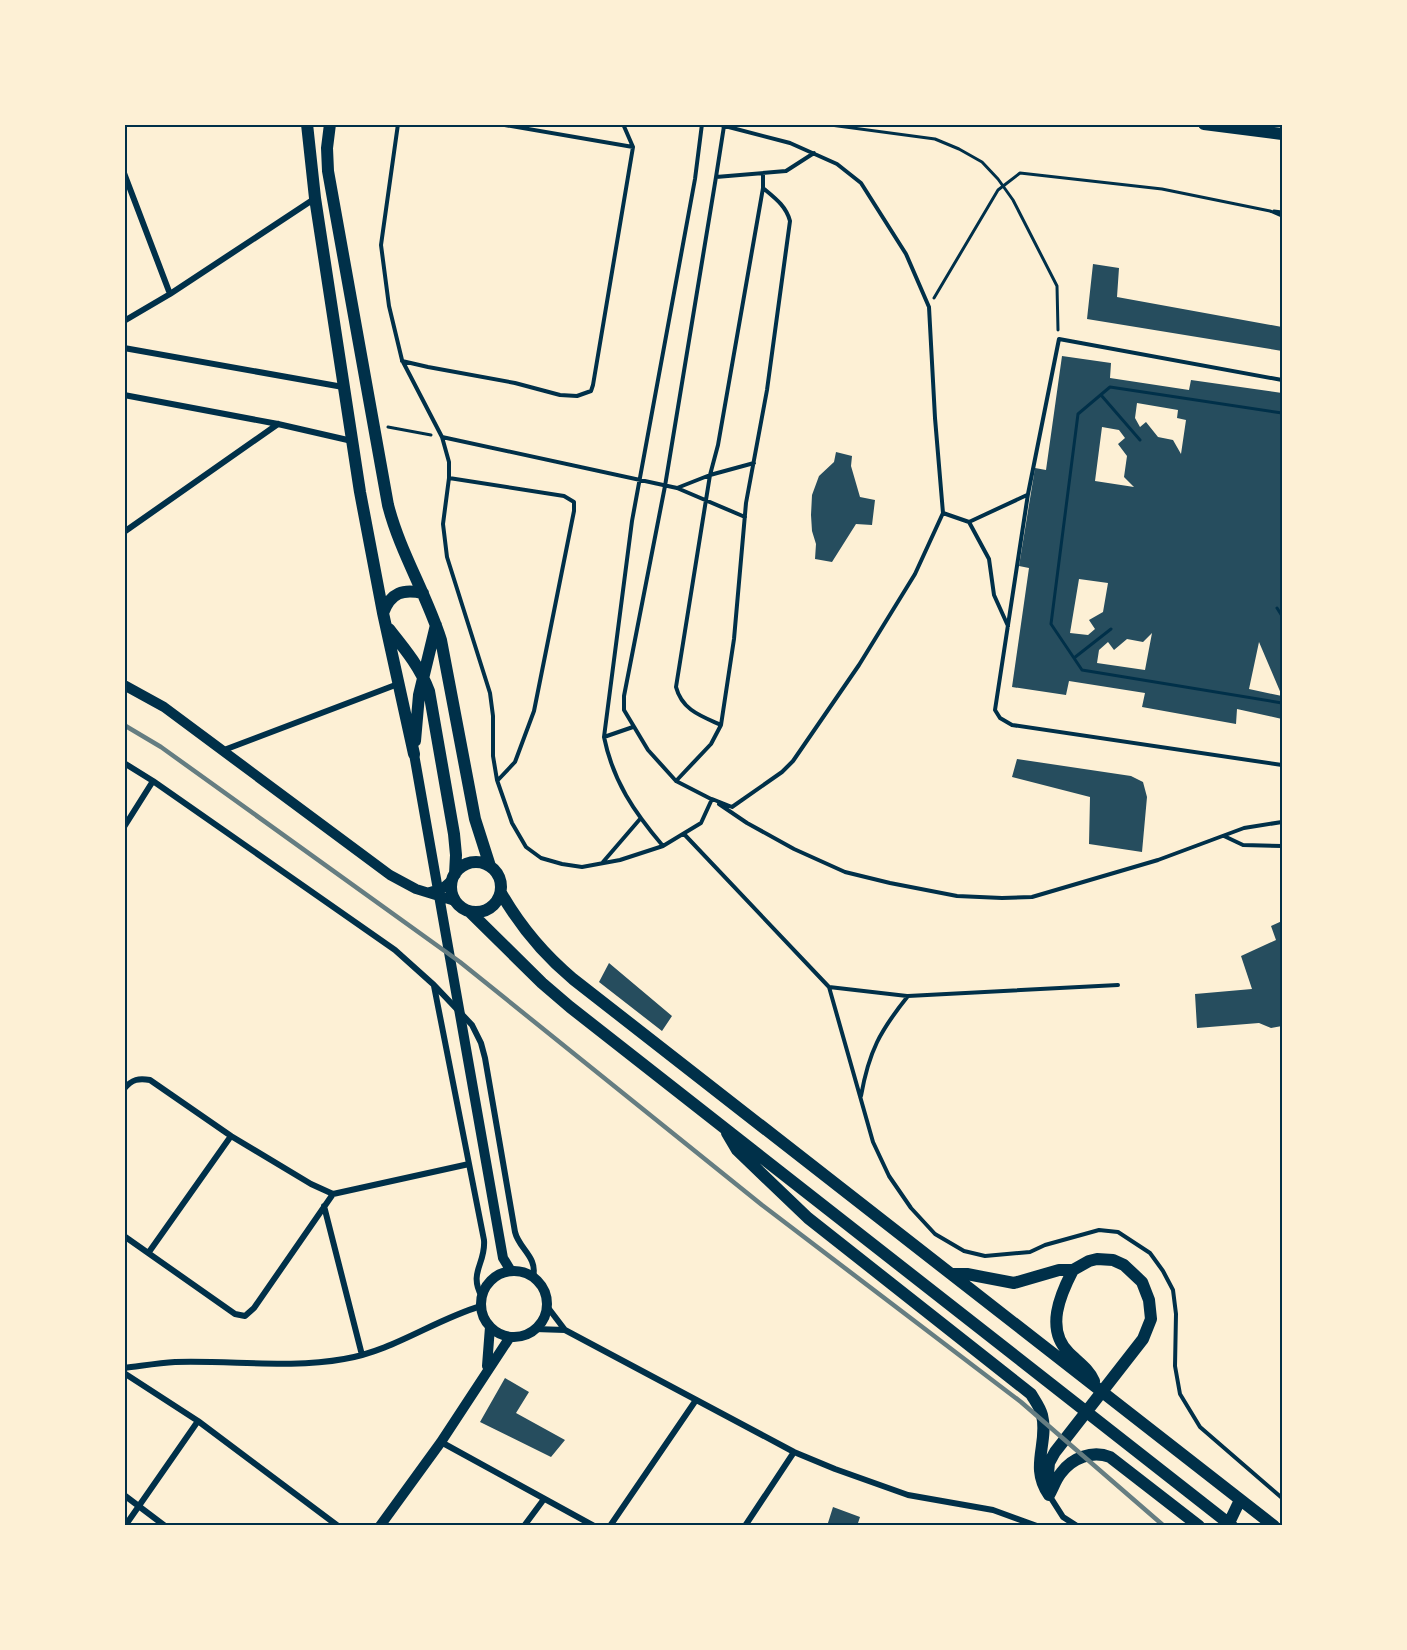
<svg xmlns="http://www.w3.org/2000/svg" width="1407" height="1650" viewBox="0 0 1407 1650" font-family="'Roboto Condensed',sans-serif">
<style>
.building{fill:#264d5e;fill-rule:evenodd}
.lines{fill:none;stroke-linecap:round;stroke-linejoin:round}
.path{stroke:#003049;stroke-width:3}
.service{stroke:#003049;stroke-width:4}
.minor{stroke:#003049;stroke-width:6}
.secondary{stroke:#003049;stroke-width:10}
.primary{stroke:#003049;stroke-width:12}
.rail{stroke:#657d81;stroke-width:4.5}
.neatline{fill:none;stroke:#003049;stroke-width:2}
</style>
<rect width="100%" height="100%" fill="#fdf0d5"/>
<path class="building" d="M1093,264l26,4 -2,29 165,30v24l-195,-32z
M1062,356l49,7 -1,15 79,12 2,-10 91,13v326l-45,-10 -1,15 -94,-17 3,-14 -76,-12 -3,14 -54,-8 17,-119 -10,-2 16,-98 11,2zM1137,403l41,7 -1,8 9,2 -5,34 -8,-14 -15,-3 -12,-15 -6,5 -5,-9zM1102,427l17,3 6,8 -7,6 9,12 -3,21 10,10 -39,-6zM1079,579l29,4 -5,29 -14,8 6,9 -7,6 -18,-2zM1152,633l-7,37 -48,-7 2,-13 9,-8 6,8 13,-11 16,3zM1259,642l23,54 -33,-7z
M836,452l16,4 -1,10 9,31 15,3 -3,25 -16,-1 -24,38 -17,-3 1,-15 -4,-13 -1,-16 1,-20 7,-19 15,-14z
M1017,759l114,17 12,6 4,15 -5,55 -53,-8 1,-47 -78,-20z
M1282,921v105l-11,2 -12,-5 -62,5 -2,-34 57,-5 -11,-33 35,-16 -5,-14z
M609,963l63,53 -10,15 -63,-49z
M505,1378l24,14 -13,21 49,27 -14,17 -71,-35z
M833,1507l27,10 -3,9h-30z"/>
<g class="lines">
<path class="path" d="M823,124l112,15 24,10 23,13 16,17 15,21 44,86 1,44
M1274,211l8,1
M934,298l64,-108 22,-17 142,16 108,22 12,5
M1101,395l39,45
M1282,413l-172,-26 -32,27 -27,210 31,46 200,33
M388,427l43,8
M1277,608l5,8
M1074,658l37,-29"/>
<path class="service" d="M398,124l-17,121 8,61 13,54 40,77 235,51 33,-13 44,-12
M499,124l134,23
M724,126l-8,51 70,-6 28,-18
M402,361l26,6 87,16 45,12 17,1 14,-5 2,-6 40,-238 -10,-23
M1282,380l-223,-41 -31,155 -33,216 5,8 12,7 270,40
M442,437l7,25v16l-6,46 4,33 43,136 3,23v40l4,24 15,43 14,24 15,11 21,6 20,3 38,-7 43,-14 38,-23 11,-24 20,8 50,-35 11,-11 66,-96 56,-91 28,-61 -8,-95 -6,-111 -23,-53 -45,-71 -24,-19 -47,-21 -73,-19
M449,478l115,18 10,6v9l-40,200 -19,51 -17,18
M677,488l68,29
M943,513l26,9 58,-27
M969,522l20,37 5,36 14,31
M721,725c-20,-9 -39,-15 -45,-38l34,-212 8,-30 45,-257v-14
M604,737l29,-10
M676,781l35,-37 10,-19 13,-86 12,-136 21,-113 23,-169c-4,-15 -15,-23 -27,-33
M713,800l-37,-19 -28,-31 -24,-40v-14l41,-210 51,-309
M719,804l28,19 47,26 51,23 45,11 67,13 45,2 30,-1 126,-37 86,-32 38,-6
M684,834l145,153 44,155 16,34 22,32 24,26 29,17 21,5 45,-4 15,-7 54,-15 19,2 32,21 13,18 10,19 3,24 -1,52 5,28 20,33 82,71
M1224,836l19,9 39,1
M663,846c-29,-34 -50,-65 -59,-109l28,-216 63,-342 7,-55
M603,862l37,-43
M829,987l78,9
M861,1096c8,-45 19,-65 47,-100l210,-11"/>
<path class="minor" d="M124,173l46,121
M124,321l46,-27 144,-95
M124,348l219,39
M124,395l154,29 74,17
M124,532l154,-108
M224,750l174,-66
M124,763l29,18 242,169 39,35 38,40 9,18 4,15 30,174c4,17 23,25 18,45
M124,827l29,-46
M434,986l50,254c2,24 -16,32 -2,57
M124,1089c8,-10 15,-11 26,-9l81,56 80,48 22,10 136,-30
M324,1206l38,149
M124,1236l111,78 10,2 9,-8 79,-114
M149,1252l82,-116
M546,1305l19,25 229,122 41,17 73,26 85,15 44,16
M535,1329l30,1
M124,1368c17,-2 34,-5 51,-6 56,-2 114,7 169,-3 49,-8 90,-39 137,-53
M124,1373l74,48 140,105
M441,1442l153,84
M124,1495l41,31
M1049,1495l14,22 14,9
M125,1526l73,-105
M524,1526l20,-27
M610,1526l86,-126
M745,1526l49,-74"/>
<path class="secondary" d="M124,685l40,22 226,168 26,14 39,12
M414,754l89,504 8,13
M430,892l13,-4 9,-8
M481 1304a33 33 0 1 1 66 0a33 33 0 1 1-66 0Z
M487,1366l3,-39
M380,1526l61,-84 69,-105"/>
<path class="primary" d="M307,124l8,74 45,294 23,121 31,141
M330,124l-3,24 1,23 60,334c12,47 38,88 53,135l34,179 15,47
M1204,124l78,10
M383,613c8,-21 20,-24 40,-20
M389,629c16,20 31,38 40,62l25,143 2,21 -1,19
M415,741l4,-46 17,-70
M451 887a25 25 0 1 1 50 0a25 25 0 1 1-50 0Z
M501,893c19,33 42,61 72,86l701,547
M470,912l72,71 28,24 662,519
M727,1133l10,17 71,68 223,176c4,7 9,13 11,21 7,28 -13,52 7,80
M1073,1270c-13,25 -28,59 -4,83 9,9 20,16 25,28
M951,1274h16l47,9 45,-13h14l16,-9 8,-2 16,1 11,5 18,17 7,18 2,19 -8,20 -88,113 -6,11 -2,22
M1049,1495c4,-7 7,-16 12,-22 11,-15 31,-23 49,-16l89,69
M1229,1523l11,-23"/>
<path class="rail" d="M124,725l37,22 299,215 302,243 259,197 143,124"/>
</g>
<rect width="1407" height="1650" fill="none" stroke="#fdf0d5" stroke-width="252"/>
<rect x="126" y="126" width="1155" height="1398" class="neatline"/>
</svg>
